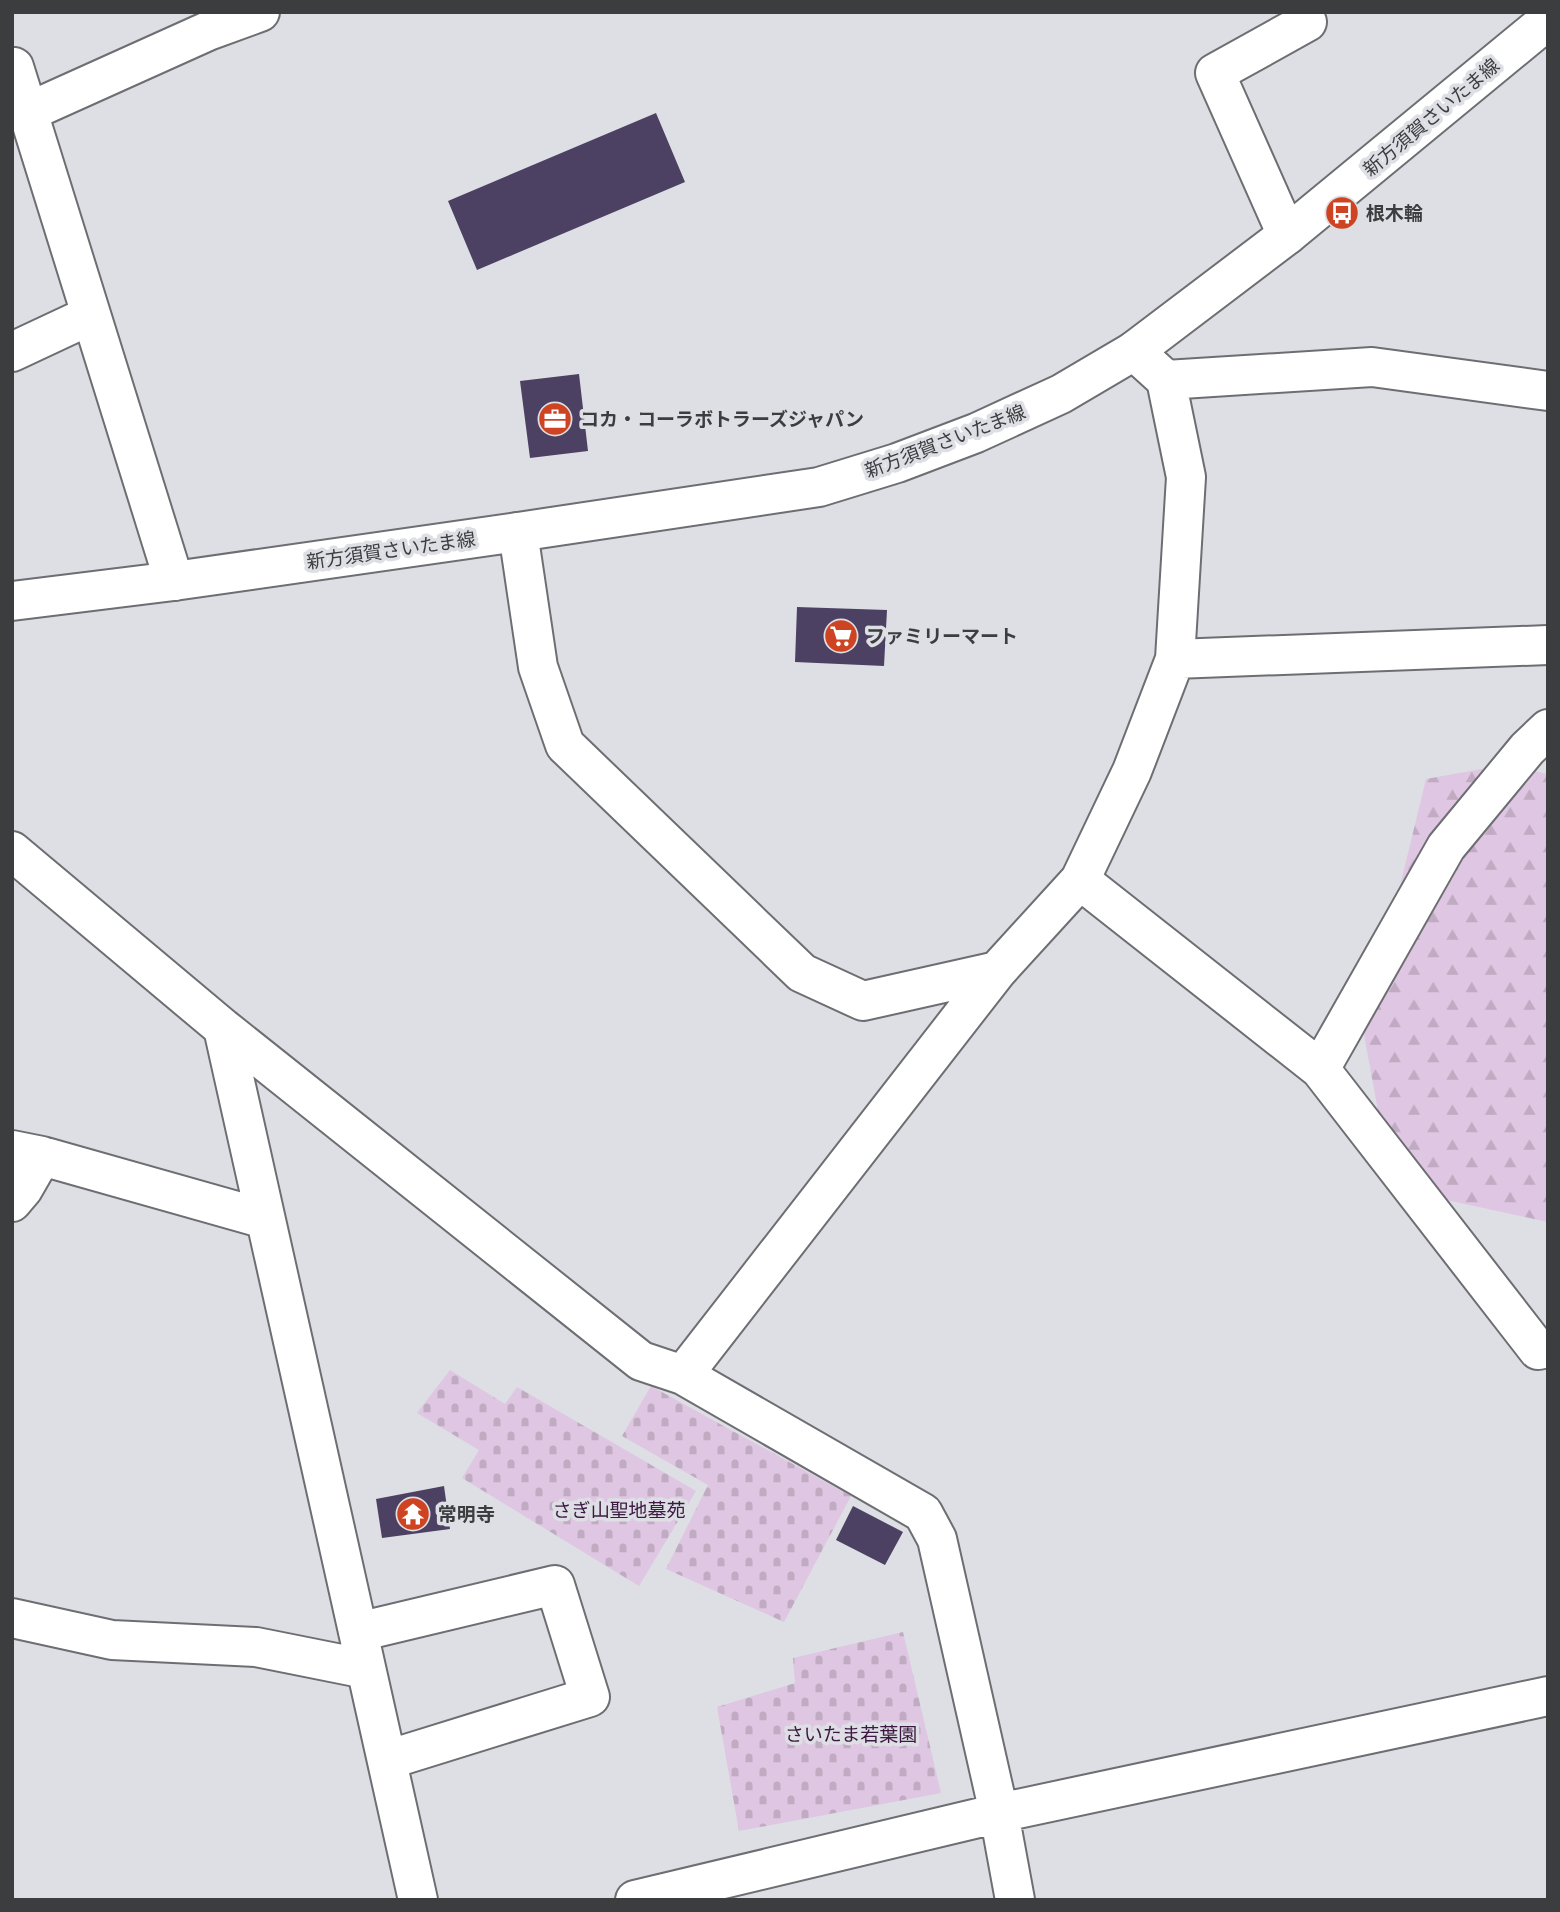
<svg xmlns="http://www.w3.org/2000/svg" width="1560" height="1912" viewBox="0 0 1560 1912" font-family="'Fira Sans Condensed','Noto Sans JP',sans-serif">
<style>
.forest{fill:url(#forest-firs)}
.cemetery{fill:url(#cemetery-stones)}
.building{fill:#4c4162}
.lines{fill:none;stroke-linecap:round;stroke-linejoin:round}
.minor-casing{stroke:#6d6e72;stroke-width:42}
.major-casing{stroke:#6d6e72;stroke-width:42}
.minor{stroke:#fff;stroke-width:38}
.major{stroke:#fff;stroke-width:38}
.labels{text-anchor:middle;stroke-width:7;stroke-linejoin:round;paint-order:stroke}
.street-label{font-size:19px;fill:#3c3d3f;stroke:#dddfe4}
.poi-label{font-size:19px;font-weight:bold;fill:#3c3d3f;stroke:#dddfe4;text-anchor:start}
.park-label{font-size:19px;fill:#3d1842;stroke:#dddfe4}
</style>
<defs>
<pattern id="forest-firs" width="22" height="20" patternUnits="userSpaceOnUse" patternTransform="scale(1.75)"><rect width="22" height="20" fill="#dfc6e2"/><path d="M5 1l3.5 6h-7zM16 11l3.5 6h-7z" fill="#c0abc3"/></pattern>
<pattern id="cemetery-stones" width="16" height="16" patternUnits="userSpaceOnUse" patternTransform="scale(1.75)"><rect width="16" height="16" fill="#dfc6e2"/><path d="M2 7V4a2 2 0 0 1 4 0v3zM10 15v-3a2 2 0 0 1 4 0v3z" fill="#c0abc3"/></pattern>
</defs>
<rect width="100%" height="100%" fill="#dddfe4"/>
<path class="forest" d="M1504,765l44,9v448l-143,-31 -24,-64 -17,-92 62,-256z"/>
<path class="cemetery" d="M450,1370l55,34 12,-17 179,104 -57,95 -177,-108 17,-28 -62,-37z
M651,1386l200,110 -67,126 -118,-53 42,-84 -86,-49z
M903,1632l38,161 -202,38 -22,-124 78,-24 -2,-25z"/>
<path class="building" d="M656,113l29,69 -208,88 -29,-69z
M579,374l9,77 -58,7 -10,-77z
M797,607l90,3 -3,56 -89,-4z
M444,1486l6,43 -68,9 -6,-39z
M853,1506l50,26 -18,33 -49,-25z"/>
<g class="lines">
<g class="minor-casing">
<path id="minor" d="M14,67l160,514
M28,112l180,-81 52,-19
M1287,235l-72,-162 92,-51 -5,-10
M12,352l79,-37
M1166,380l206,-13 176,24
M518,532l20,135 27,78 237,228 61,28 134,-30
M1175,659l373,-14
M12,851l211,177 418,333 42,14 240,138 14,26 62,274 16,87
M1080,880l240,189 218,281 10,-2
M223,1028l195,872
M1320,1069l126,-222 81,-98 21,-20
M12,1150l30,6 223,63
M12,1202l11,-13 19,-33
M683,1375l314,-404 83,-91 52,-109 43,-112 11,-182 -20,-97 -32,-29
M12,1618l100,22 144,7 110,22
M358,1632l197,-47 35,112 -203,63
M635,1900l364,-87 549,-117"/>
</g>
<g class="major-casing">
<path id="major" d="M12,601l162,-20 344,-49 301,-45 78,-24 79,-30 85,-39 73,-43 153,-116 261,-215"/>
</g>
<use href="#minor" class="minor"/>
<use href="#major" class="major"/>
</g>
<defs>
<g id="bus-disc" transform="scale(1.75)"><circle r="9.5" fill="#ce4422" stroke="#dddfe4"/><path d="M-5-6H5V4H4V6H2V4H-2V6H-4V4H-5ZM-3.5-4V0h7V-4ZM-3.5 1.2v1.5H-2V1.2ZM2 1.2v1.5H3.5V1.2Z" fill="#fff"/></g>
<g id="office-disc" transform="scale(1.75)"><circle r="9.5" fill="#ce4422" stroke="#dddfe4"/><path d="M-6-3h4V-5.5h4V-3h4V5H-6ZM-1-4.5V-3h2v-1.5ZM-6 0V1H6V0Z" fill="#fff"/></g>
<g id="supermarket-disc" transform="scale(1.75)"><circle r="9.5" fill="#ce4422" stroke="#dddfe4"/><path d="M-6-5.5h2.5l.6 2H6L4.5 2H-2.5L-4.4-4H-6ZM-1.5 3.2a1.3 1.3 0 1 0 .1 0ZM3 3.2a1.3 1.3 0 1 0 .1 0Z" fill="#fff"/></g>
<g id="temple-disc" transform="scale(1.75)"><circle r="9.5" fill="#ce4422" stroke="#dddfe4"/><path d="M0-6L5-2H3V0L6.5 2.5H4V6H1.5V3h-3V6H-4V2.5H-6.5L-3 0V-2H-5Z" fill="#fff"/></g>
</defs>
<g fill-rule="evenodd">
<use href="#bus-disc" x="1342" y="213"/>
<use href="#office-disc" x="555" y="419"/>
<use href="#supermarket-disc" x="841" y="636"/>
<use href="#temple-disc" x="413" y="1514"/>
</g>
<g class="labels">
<g class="street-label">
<text transform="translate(1431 117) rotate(-40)" y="7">新方須賀さいたま線</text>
<text transform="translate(945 441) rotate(-21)" y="7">新方須賀さいたま線</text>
<text transform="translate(391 550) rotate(-8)" y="7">新方須賀さいたま線</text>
</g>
<g class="poi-label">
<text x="1366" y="220">根木輪</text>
<text x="580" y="426">コカ・コーラボトラーズジャパン</text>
<text x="866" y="643">ファミリーマート</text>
<text x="438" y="1521">常明寺</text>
</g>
<g class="park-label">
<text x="619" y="1517">さぎ山聖地墓苑</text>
<text x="851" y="1741">さいたま若葉園</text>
</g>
</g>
<rect width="1560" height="1912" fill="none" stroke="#3c3d3f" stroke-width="28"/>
</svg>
